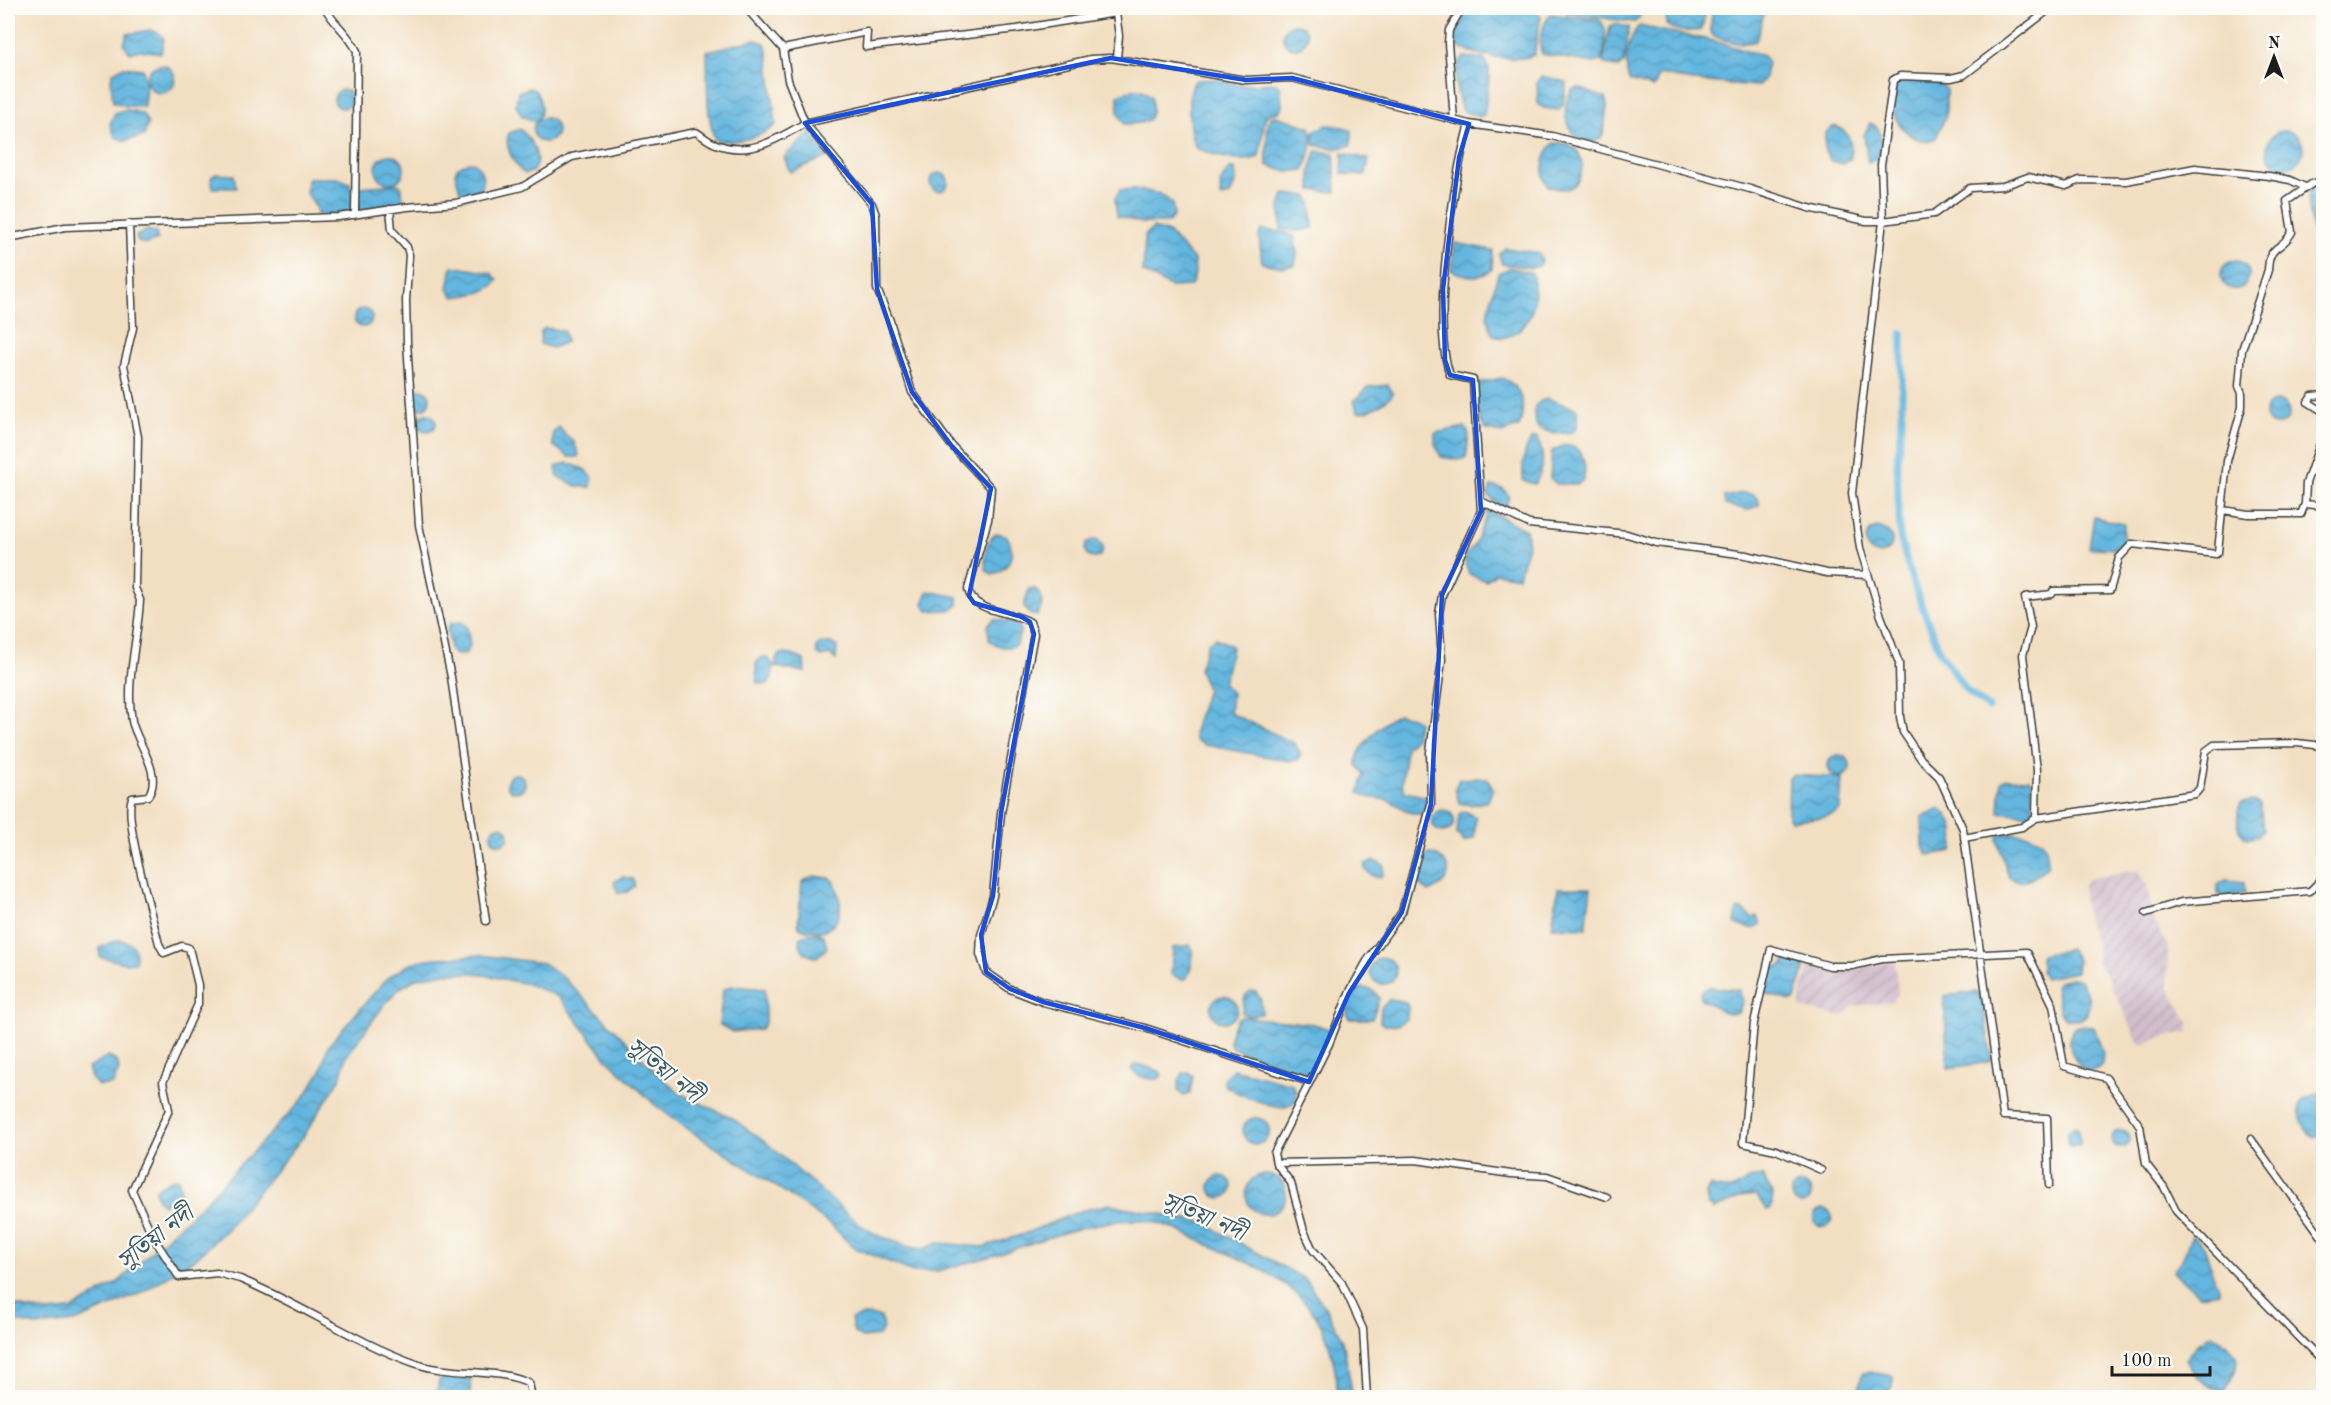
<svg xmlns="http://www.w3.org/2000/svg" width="2331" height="1405" viewBox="0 0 2331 1405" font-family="'Old Standard TT','Noto Serif Bengali',serif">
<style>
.industrial{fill:url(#industrial-furrows)}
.water{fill:url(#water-waves);stroke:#40697e;stroke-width:1.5}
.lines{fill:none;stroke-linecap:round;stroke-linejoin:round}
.canal{stroke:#64b6df;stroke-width:7}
.minor-casing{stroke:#3c3935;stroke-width:9}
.minor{stroke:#fff;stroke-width:6}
.marked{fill:none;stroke:#1d4ed8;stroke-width:4.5;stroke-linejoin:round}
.labels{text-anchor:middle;stroke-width:4.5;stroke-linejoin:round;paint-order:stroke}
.water-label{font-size:24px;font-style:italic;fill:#395a6a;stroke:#fdfcf7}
</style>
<defs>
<pattern id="industrial-furrows" width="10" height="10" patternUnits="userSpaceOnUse" patternTransform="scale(1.5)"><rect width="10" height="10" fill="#d1bdcc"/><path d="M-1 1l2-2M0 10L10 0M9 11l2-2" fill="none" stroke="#b3a2af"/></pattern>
<pattern id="water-waves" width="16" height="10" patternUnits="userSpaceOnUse" patternTransform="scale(1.5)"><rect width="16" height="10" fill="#64b6df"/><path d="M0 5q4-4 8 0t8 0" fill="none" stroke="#5293b4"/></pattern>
</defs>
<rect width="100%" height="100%" fill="#fdfcf7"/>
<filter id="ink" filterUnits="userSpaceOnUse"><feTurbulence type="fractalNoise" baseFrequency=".0167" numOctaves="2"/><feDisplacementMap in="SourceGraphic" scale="12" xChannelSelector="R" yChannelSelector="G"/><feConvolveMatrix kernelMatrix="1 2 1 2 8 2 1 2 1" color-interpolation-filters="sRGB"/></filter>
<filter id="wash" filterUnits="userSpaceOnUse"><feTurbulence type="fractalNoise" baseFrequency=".008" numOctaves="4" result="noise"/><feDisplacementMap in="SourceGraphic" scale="24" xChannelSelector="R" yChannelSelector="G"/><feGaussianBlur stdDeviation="1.35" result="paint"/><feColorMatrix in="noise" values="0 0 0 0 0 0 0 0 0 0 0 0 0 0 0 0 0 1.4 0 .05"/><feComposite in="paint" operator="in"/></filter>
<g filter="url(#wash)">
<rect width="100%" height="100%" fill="#f2dfc2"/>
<path class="industrial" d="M2131,871h8l7,11 8,39 14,25v40l21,37 -1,9 -29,6 -16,7 -4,-1 -31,-65 -11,-16v-15l-11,-30 -3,-22v-13l6,-5z
M1895,961l3,33 -6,8 -39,4 -8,9 -9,1 -36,-8v-12l10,-33 13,5h33z"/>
<path class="water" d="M1468,8h37l32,4 4,5 -7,38c-17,7 -64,1 -79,-10l-2,-5z
M1556,8h85l-2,11 -5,3 -55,-7z
M1666,8h40l-4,21c-10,4 -27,3 -36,-4z
M1713,8l45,1 6,5 -8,27c-14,5 -29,0 -43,-5l-3,-7z
M1551,14l48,6c11,7 5,28 3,40l-8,3 -52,-9c-5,-11 1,-32 9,-40z
M1614,24l15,3 -5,36 -6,5 -15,-5 7,-37z
M1283 36a12 12 0 1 1 24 0a12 12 0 1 1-24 0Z
M1639,26l75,15 49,15 5,6 -3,15 -7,9 -65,-5 -34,-7 -5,14 -25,-7c-5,-17 -2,-42 10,-55z
M150,30l9,3 5,6 -3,14 -22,-3 -9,3 -6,-9 3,-10z
M754,40l11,3 3,9 8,73c-14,13 -43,19 -61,15 -10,-29 -7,-59 -8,-89z
M1464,57l20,2 5,9v11l-5,36 -5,2 -17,-6c-5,-16 -12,-42 2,-54z
M147 79a14 14 0 1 1 28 0a14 14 0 1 1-28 0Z
M123,67l20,2 3,16 -2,21h-17l-14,-4 -2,-22 2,-8z
M1541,76l26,6 -4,22 -4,6 -15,-2 -6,-4 -1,-22z
M1217,79l25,6 31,-2 7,3 2,20 -3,6 -11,2 -3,5 -6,38c-21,8 -44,-2 -63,-9 -8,-14 -11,-56 0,-68z
M1909,80l31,2 6,8v25l-10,23c-28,14 -61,-37 -35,-57z
M530,88l6,3c5,10 9,23 -1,31l-13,-6 -6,-11 2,-13z
M1578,88l28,10 1,9 -4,28c-17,22 -52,-11 -31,-45z
M1135,89l7,1 9,6c5,27 -4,27 -27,28l-6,-12v-17z
M334 99a9 9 0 1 1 18 0a9 9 0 1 1-18 0Z
M127,110l15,3 6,11 -4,12 -19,5 -10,-4 -5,-13 5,-11z
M1276,116l34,11c5,13 0,31 -6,43l-17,2 -20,-7v-37l4,-11z
M533 130a12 12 0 1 1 24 0a12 12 0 1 1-24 0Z
M1870,123c15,6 13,25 7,37l-9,3 -4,-28z
M1327,125l17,2 8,4 -1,14 -14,4 -23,-4v-14z
M1834,126c16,4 18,17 17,32l-8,6 -12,-3 -6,-9v-19z
M520,129c11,10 24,29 12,43l-7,2c-10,-7 -22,-29 -16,-41z
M2267 149a18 18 0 1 1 36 0a18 18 0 1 1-36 0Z
M810,133l18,24 -38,15 -6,-15z
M1554,143c36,-4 34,41 13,46 -6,1 -13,-1 -19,-3 -9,-11 -5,-33 6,-43z
M1316,151l18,2 2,39 -24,-2 -2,-18z
M1343,153l26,6 -4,17 -23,-2z
M376 169a14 14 0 1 1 28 0a14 14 0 1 1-28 0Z
M469,162l6,1c9,9 11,21 3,32l-16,4 -7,-27 3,-5z
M1229,169h6l1,12 -6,14 -9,2 -1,-14z
M930 182a9 9 0 1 1 18 0a9 9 0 1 1-18 0Z
M215,174l19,1 2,13h-23l-2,-10z
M308,178h29l13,5 2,10 -1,20 -34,2 -1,-8 -10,-15z
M398,184l4,3 1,16 -45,7 2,-23z
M2316,186l6,4 2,41 -9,2 -3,-3 -4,-31 2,-10z
M1134,189l26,5 12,9 2,12 -6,8h-26l-25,-7 -2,-17 5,-9z
M1284,194l24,2 3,6 2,26 -16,3 -16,-2 -1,-22z
M1153,228l16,5 25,27 1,14 -4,12 -21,1 -27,-15 2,-37z
M148,230l8,3 2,7 -13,4 -7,-3 -2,-5z
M1262,230l22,2 10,4 3,17 -2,12 -11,2 -22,-4 -3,-28z
M1455,243l38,7 -1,19c-10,11 -29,7 -41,1z
M1505,248l33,5 4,8 -3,5 -7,2 -30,-4 -3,-9z
M2221 275a14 14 0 1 1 28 0a14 14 0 1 1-28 0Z
M452,266l39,7 7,7c-7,13 -30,15 -44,17l-6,-8z
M1510,268l22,5c7,28 0,59 -31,65l-9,-4 -5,-18 11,-43z
M354 318a9 9 0 1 1 18 0a9 9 0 1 1-18 0Z
M545,328l19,3 2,11 -14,6 -12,-4 1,-13z
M1502,378c21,8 24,29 17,49l-18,6 -16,-4c-9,-14 -10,-31 -6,-46z
M1388,385l5,8c-6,9 -25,20 -35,19l-4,-11 14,-14z
M410 399a10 10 0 1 1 20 0a10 10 0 1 1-20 0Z
M1548,399l29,10v18l-4,5 -19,2 -16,-6c-6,-12 -6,-27 10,-29z
M2265 413a12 12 0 1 1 24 0a12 12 0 1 1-24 0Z
M418 423a9 9 0 1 1 18 0a9 9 0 1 1-18 0Z
M559,427l7,9 7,4 6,15 -2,2h-8l-16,-12v-12z
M1465,427l4,8 -3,23 -7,2 -18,-3 -6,-13v-11z
M1537,438c8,17 8,32 -3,46l-11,-4c-1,-14 1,-29 8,-41z
M1565,445c19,2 21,18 19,34l-6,5h-21l-7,-6 2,-27z
M567,463l17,6 8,7 -1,11h-12l-21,-10 -2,-10z
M1491,486l12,3 6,7 -3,10 -5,3 -13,-14z
M1743,493l11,2 5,5v5l-11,5 -23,-5 -1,-8z
M1488,510l38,20 2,16 -10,31 -22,-4 -10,8 -17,-7 -4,-11 1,-8 9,-11z
M2094,517l30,7 -2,25 -33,-1z
M1866 541a13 13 0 1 1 26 0a13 13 0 1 1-26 0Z
M997,533l10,3c9,16 4,34 -15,38l-6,-4c-2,-13 -1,-29 11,-37z
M1085 549a9 9 0 1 1 18 0a9 9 0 1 1-18 0Z
M1034,588c10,7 10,17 3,27h-7l-6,-9 5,-17z
M928,591l30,6v8l-8,5 -22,1 -5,-7z
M994,619l19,3 8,7 -4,15c-9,6 -19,3 -28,-4l-1,-15z
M451,623l11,-1 5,5 3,19 -5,8 -9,1 -5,-4 -4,-21z
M1215,638l15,7 2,3 -9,36 9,9 -2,20 64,30 7,11 -3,6 -8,1 -85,-16 -10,-5 -1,-9 13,-42 -8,-20 9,-26z
M831,643l6,4 -1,13 -6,-5 -8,2 -5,-3 -1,-7 3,-3z
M781,654l11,1 12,5 1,12 -29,-5v-8z
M766,657l8,8 -3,15 -4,4 -10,-1 -1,-19 4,-6z
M1398,714l14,3 6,5 -3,17 -9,8 -4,35 3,10 23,5 -5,17c-16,2 -22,-10 -36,-14 -10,-2 -19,-1 -28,-7l5,-19 -7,-8c-3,-18 26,-44 41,-52z
M1828 766a11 11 0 1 1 22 0a11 11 0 1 1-22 0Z
M507 783a9 9 0 1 1 18 0a9 9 0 1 1-18 0Z
M1792,775l50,3 -2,31c-11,12 -33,8 -48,12l-4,-3 1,-40z
M1487,778l6,10 -5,13 -17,4 -12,-2 -4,-15 4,-9z
M2007,778l22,1 3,3 1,29 -5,4 -29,-3 2,-31z
M2252,801l8,3 3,26 -5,7 -11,1c-11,-7 -11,-25 -6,-35z
M1941,809c14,10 15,27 12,42l-25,4 -5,-8 -1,-30z
M1432 821a11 11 0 1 1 22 0a11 11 0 1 1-22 0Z
M1465,811l11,6 -2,21 -10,4 -7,-8 2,-20z
M491 835a9 9 0 1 1 18 0a9 9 0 1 1-18 0Z
M2010,833c25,3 38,1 38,32 -10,10 -25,24 -39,12l-12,-38 2,-4z
M1426,854c16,-1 31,16 16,30 -3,3 -9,6 -13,8 -17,-8 -15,-25 -3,-38z
M1374,861l10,4 -1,10c-8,5 -12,0 -18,-6v-5z
M813,876l18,2c20,28 7,66 -32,49l-1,-3 4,-42z
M622,877l11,2 2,7 -8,6 -9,1 -4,-11z
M2226,880l18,2 1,12 -23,4 -4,-4v-9z
M1558,888h33l-5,40 -34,-1z
M1737,910h6l9,8 6,-2 3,8c-5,7 -20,4 -26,-1z
M818,933l6,3 3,12 -10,9c-11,-1 -18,-7 -17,-19l3,-3z
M117,940c13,0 22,8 18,22l-10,1 -25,-6 -1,-9z
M1190,945c6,11 1,21 -3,33l-5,2 -11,-6 2,-26z
M2070,949l7,11 -1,12 -31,6 -4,-7v-16z
M479,955l64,8 20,14 99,101 19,16 51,24 37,27 91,80 15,9 34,13 15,2 14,-6 45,4 41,-13 56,-23 30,-7 92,18 103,57 20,28 18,34 10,56h-15c-6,-96 -49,-117 -131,-153 -22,-10 -48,-25 -73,-24 -45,1 -89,19 -132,33 -21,7 -44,12 -65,18l-24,1 -60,-25 -21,-21 -52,-37 -91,-59 -34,-25 -49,-47 -47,-61 -31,-13 -54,-11h-29l-28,5 -18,11 -15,16 -38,52 -6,22 -37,58 -75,91 -33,31 -54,34 -66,29 -39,4 -28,-6v-18l18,7 22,3 23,-2 46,-27 84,-77 102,-107 18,-28 7,-25 59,-68 24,-15 17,-4z
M1370 971a13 13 0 1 1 26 0a13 13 0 1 1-26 0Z
M1786,958l18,4 1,4 -10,34 -4,1 -24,-7 -2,-3 6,-23 11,-2z
M2073,978l7,2 9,19 -1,16 -9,5 -14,-2 -5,-6 -5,-26 3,-4z
M732,986l33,3v34l-4,6 -29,3 -13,-8 4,-34z
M1709,987l30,3 4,10 -5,13 -10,1 -27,-15 -1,-6z
M1362,988c8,1 13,2 17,11l-7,20h-22c-8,-10 1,-27 12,-31z
M1251,991l5,1 5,8 1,14 -14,2 -6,-3 3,-17z
M1975,992l6,2 11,65 -2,3 -42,6 -4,-72z
M1211 1009a13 13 0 1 1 26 0a13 13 0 1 1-26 0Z
M1390,999l15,3 3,5 -1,11 -10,7h-13l-4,-3 1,-14z
M1243,1017l71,7 18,6 -23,47 -76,-29 -4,-5 2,-13 7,-12z
M2084,1025l10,2 9,26 -1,11c-17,23 -43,-19 -27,-37z
M108,1057l9,4 2,8 -6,15 -15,2 -7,-8 -3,-10z
M1137,1064l22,7 3,4 -4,4c-10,0 -23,-1 -27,-11z
M1233,1069l59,15 4,7v9c-5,4 -7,7 -13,7 -12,0 -51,-14 -59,-23l1,-7z
M1189,1072l4,4 -3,17 -6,3 -6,-5 1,-10 4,-8z
M2318,1093h6l-1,44c-17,3 -22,-16 -24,-30l3,-7z
M1243 1131a13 13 0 1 1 26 0a13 13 0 1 1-26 0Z
M2075,1126l4,4 1,14 -8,3 -4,-3v-13z
M2112 1139a9 9 0 1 1 18 0a9 9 0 1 1-18 0Z
M1246 1194a20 20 0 1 1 40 0a20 20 0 1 1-40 0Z
M1210 1187a11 11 0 1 1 22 0a11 11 0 1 1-22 0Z
M1762,1176l11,19 -2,14 -4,1 -11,-15 -16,2 -26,13 -6,-5 -2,-11 4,-8c34,11 29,-9 52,-10z
M174,1178l4,1 3,12 -18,14 -6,-7 -2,-9z
M1791 1194a10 10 0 1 1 20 0a10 10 0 1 1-20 0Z
M1814 1218a9 9 0 1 1 18 0a9 9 0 1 1-18 0Z
M2191,1236c22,7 14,35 28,48v8l-20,3 -26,-24 10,-13z
M865,1315l16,2 2,12 -4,7 -17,2 -8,-5 -3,-14z
M2211,1335l13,6 13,15 -1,13 -11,23c-19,-5 -31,-15 -39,-33l11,-16z
M1868,1372l25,4v10l-10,11h-16l-8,-8 3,-16z
M450,1376l21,3 -1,18h-34l3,-17z"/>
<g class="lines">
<path class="canal" d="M1902,333v86l-5,46 3,72 12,43 28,72 26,38 22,18"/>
</g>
</g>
<g filter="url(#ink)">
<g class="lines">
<g class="minor-casing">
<path id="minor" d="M325,8c8,15 23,25 32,43l-2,164
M746,8l37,41 5,31 17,43 67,81 4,11 1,74 13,32 22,71 39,53 40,43 -3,32 -20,69c4,24 44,22 62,33l4,12 -33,179 -8,83 -12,39 -1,19 6,18 24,17 33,13 102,26 164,54
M783,49l84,-17 -1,15 151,-18 99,-16 3,23 -2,22
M1454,120l-6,-77 1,-13 13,-22
M390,209l2,21 15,17 2,8 -3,45 1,42 12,183 32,152 35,244
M129,224l4,104 -9,37 14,72 -3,151 5,12c-2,39 -15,82 -8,121 4,21 32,53 16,75l-16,2c-9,20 21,121 27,146l5,9 18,-7 7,2 9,37v19l-35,78 6,28 -37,80 21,47 26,40 38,-4 23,6c61,25 114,63 177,85 34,12 84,4 112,19l3,15
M8,238l57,-11 273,-10 69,-10 49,-4 66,-16 50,-30 124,-25c7,4 13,10 20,12 34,13 62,-5 89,-21l286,-64 20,-1 135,22 46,-2 177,46 83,12 198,53 59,19 57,13h17l-2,-56 12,-85 7,-4 51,2 13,-3 87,-67
M2324,395l-12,1 -4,6 16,10
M1481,501l48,23 98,10 29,9 90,12 81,18 41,2
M2305,504l1,-21 18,-50
M2223,510l25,4h53l4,-10 19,2
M2036,818l1,-48 -14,-115 8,-28 -6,-30 27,-3 1,-3 57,-1 9,-32 13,-14 84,10 2,-2 9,-91 15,-54v-14l-3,-7 3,-36 26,-80c1,-27 14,-19 24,-38l-5,-31 26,-18h11
M1964,838l58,-11 14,-9 159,-24 5,-6 6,-37 8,-6 83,-2 27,3
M2146,913l35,-11 129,-11 14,-14
M2251,1139l73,101
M1276,1163l140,-3 95,14 36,2 60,21
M1821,1170l-45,-20 -33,-7 11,-120 17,-74 59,17h22l30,-7 145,-7 26,53 11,61 42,12 34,48 6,38 18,23 12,24 148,153
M2049,1185l-2,-67 -44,-2 -40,-287 -24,-52 -18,-18 -18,-27 -3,-15 -1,-54 -18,-47 -21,-68 -8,-55 31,-272 51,-7 36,-26 33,-2 25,-9 38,9 14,-6 46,1 69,-13 74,8 21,4 15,7
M1367,1398l-4,-69 -21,-46 -29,-33 -9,-19 -13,-48 -15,-20 -2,-10 55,-109 20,-51 18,-32 35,-49 29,-108 -1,-52 12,-92 -3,-46 3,-19 39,-84 -8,-131 -23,-5c-19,-53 3,-195 19,-251"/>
</g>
<use href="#minor" class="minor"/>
</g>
</g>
<path class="marked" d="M1111,58l135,22 46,-2 177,46 -10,34 -16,131 2,71 5,15 23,5 8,131 -39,84 -11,209 -29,108 -53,81 -40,89 -164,-54 -102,-26 -33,-13 -24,-17 -5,-37 12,-39 8,-83 33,-179 -4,-12 -8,-5 -48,-14 -5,-7 22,-108 -40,-43 -39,-53 -35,-103 -5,-85 -67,-81z"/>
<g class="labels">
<g class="water-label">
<text transform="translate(665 1070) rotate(39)" y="8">সুতিয়া নদী</text>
<text transform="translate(1204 1216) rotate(23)" y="8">সুতিয়া নদী</text>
<text transform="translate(155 1237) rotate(-38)" y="8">সুতিয়া নদী</text>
</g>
</g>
<rect width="2331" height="1405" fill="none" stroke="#fdfcf7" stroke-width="30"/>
<g transform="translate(2274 57)" stroke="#fdfcf7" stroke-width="4.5" paint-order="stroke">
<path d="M0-4.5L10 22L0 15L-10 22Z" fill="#1c1c1c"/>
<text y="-9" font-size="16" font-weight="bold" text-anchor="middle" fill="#1c1c1c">N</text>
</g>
<path d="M2112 1366v9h98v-9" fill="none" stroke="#1c1c1c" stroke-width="3"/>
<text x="2121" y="1366" font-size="18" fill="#1c1c1c" stroke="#fdfcf7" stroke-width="4.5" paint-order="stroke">100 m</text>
</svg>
